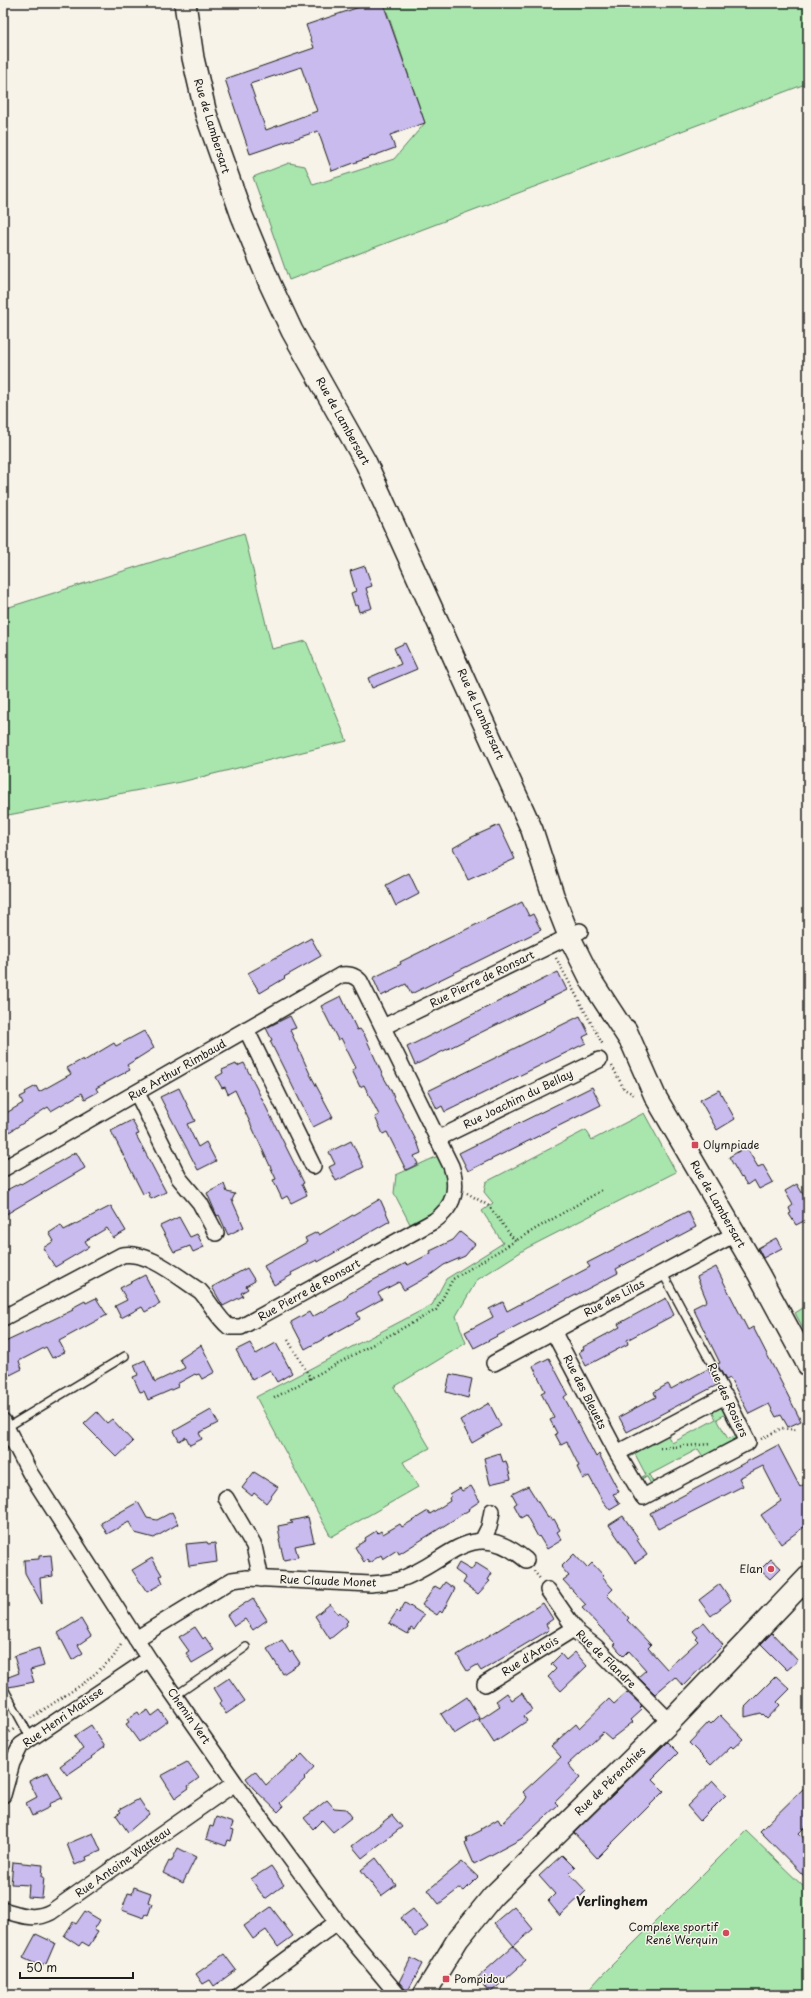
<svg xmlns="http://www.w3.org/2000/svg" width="811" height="1998" viewBox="0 0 811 1998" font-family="'Playpen Sans',sans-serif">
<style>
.green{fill:#a8e6ad;stroke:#628164}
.building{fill:#c9bbed;stroke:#1c1c1c;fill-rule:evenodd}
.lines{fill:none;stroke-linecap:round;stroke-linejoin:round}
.service-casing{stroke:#1c1c1c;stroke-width:10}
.minor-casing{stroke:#1c1c1c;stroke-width:18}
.secondary-casing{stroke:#1c1c1c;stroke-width:24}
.path{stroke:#1c1c1c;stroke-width:2.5;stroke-dasharray:1 3;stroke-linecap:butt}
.service{stroke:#f7f3e8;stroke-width:7}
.minor{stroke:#f7f3e8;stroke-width:15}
.secondary{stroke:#f7f3e8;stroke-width:21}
.poi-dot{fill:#d1495b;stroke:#f7f3e8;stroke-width:1.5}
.labels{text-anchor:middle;stroke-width:3;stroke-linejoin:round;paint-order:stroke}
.street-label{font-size:11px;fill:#1c1c1c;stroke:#f7f3e8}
.poi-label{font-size:11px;fill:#1c1c1c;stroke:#f7f3e8;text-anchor:start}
.quarter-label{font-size:13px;font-weight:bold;fill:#1c1c1c;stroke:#f7f3e8}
</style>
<rect width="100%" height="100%" fill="#f7f3e8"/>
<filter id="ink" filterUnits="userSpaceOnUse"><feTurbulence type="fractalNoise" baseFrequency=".025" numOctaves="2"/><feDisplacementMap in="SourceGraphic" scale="8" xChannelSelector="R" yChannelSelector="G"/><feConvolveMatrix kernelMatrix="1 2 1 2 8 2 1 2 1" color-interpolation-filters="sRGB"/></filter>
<g filter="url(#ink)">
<path class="green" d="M384,3h424v80l-519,197 -36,-103 36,-14 16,3 8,19 81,-26 31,-36z
M244,533l28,116 34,-8 41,100 -166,41 -178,34v-207z
M644,1113l32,59 -149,76 -50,32 -21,36 10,27 -72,44 36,61 -27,14 15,25 -87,50 -75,-140 176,-92 14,-26 57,-36 -21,-32 11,-8 -9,-11 2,-10 100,-52 6,10z
M438,1156c18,41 11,50 -28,68l-16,-31 2,-18z
M808,1305v32l-13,-24z
M721,1406l5,8 -9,5 11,20 9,-4 -1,6 -32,17 -6,-9 -49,26 6,10 -3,1 -5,-9 -9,2 8,-4 -11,-21 -8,5v-5l39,-21 6,10 44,-24 -5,-9z
M746,1831l62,60v104h-224l19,-21z"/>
<path class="building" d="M371,3h12l42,120 -35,12 5,13 -63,23 -14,-40 -68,23 -25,-75 89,-31 -8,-23zM301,67l16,44 -51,19 -16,-46z
M365,566l7,20 -6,2 6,20 -13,4 -2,-7 -2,1 -4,-13 5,-2 -6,-20z
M405,643l12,26 -45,19 -4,-10 33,-14 -7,-16z
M499,825l16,34 -47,21 -15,-32 19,-11z
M409,873l10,21 -23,12 -10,-21z
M522,902l7,14 4,-2 8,16 -130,64 -5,-10 -25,12 -8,-18 28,-14 -1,-2z
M311,938l10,18 -37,21 1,1 -25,15 -12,-20z
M558,972l9,18 -152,75 -8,-18z
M341,996l16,34 3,-1 5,7 18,40 8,14 3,8 24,46 3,9 -7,3 4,8 -12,6 -19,-38 -4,2 -8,-17 4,-2 -15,-30 -4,2 -8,-17 4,-2 -15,-30 -3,2 -17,-34z
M290,1016l6,12 -6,2 20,44 23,43 -20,10 -43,-86 2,-1 -6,-12z
M580,1016l9,18 -6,3 3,6 -141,69 -3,-6 -5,3 -9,-18z
M144,1031l10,17 -27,17 3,5 -34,18 2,4 -13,7 -3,-6 -31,18 -3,-4 -45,29v-21l20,-12 -3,-6 6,-3 -1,-2 11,-6 3,6 32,-18 -4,-6 16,-9 1,2 30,-18 2,3z
M244,1063l60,120 -2,1 5,11 -16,8 -4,-7 -5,3 -9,-19 3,-1 -41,-89 -7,4 -3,-7 -3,1 -6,-11 7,-4 -1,-3 14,-6 1,2z
M592,1087l9,18 -133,66 -9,-18z
M179,1088l16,33 -8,3 11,23 8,-5 10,19 -18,9 -38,-73z
M719,1090l16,29 -18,11 -17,-30z
M132,1120l7,14 -3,1 30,57 -15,7 -3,-7 -5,2 -32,-63z
M351,1141l13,26 -28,14 -7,-14 6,-3 -6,-12z
M746,1147l12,20 5,-2 10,17 -14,7 -5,-9 -7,5 -5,-8 -1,1 -12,-21z
M76,1152l9,16 -82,48v-24l17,-9 1,1z
M224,1184l3,8 8,2 -3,6 12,27 -16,8 -9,-20 -2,1 -10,-23z
M797,1184l11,19v16l-12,6 -7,-11 2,-1 -2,-5 4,-3 -8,-14z
M380,1199l10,22 -72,41 -1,-2 -26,13 1,2 -18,10 -10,-19 43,-24 -2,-4 12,-6 2,3z
M111,1206l15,25 -13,7 -6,-10 -22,13 4,6 -34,20 -12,-19 11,-7 -5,-8 12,-8 3,5z
M688,1211l8,16 -80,42 2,4 -144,75 -9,-16 28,-15 -4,-8 14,-7 4,9 83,-44 -3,-4z
M179,1217l11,20 7,-3 7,13 -11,5 -3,-6 -16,6 -14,-26z
M460,1232l15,12 -10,12 -21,9 -15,11 -25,14 -5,-8 -21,11 4,6 -25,14 3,6 -55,30 -14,-27 18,-10 3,5 28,-15 8,-6 -1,-1 21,-12 38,-20 2,2 23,-12 -1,-2 23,-11z
M776,1238l6,10 -19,10 -5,-10z
M716,1267l32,63 5,-3 48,94 -13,6 -7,-12 -5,2 -7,-13 -20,10 -19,-36 -4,2 -9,-16 3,-1 -27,-55 14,-7 -10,-24z
M247,1268l8,13 -9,5 2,3 -7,4 2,3 -20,10 -11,-19z
M145,1275l15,29 -15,8 -3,-5 -21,11 -6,-12 12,-6 -7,-12z
M96,1298l11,17 -48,26 6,11 -13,6 -6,-11 -27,14 3,8 -12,6 -7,-13v-19l70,-33 -1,-2 13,-7 1,2z
M666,1298l8,17 -47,25 1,4 -42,22 -7,-14 5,-3 -1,-2 37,-20 -2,-3z
M250,1343l6,11 20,-11 16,30 -15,9 -7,-12 -18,10 -16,-30z
M201,1345l14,27 -13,7 -3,-5 -3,1 -1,-1 -18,10 1,3 -30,13 -4,-9 -4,1 -7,-15 5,-2 -4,-10 11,-5 10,22 30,-14 -5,-9z
M549,1358l19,36 -4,3 7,13 25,47 3,-3 20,38 -6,2 7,10 -10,6 -8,-10 -13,-24 -6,3 -6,-12 2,-1 -12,-24 -6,3 -6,-11 2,-1 -7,-13 4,-2 -13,-25 4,-2 -12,-25z
M708,1369l9,16 -90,47 -8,-15 37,-20 -2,-5 14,-8 3,5z
M450,1374l22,5 -4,19 -22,-6z
M489,1403l12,23 -29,17 -12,-23z
M211,1410l7,13 -19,10 3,6 -12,6 -4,-8 -7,4 -5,-10z
M97,1412l10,11 5,-4 21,23 -16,15 -33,-33z
M778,1445l22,42 8,-6v43l-27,20 -20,-29 20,-14 -18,-35 -24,12 4,8 -85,43 -8,-16z
M500,1453l3,9 3,-1 5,18 -21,5 -6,-26z
M254,1472l24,15 -12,16 -12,-10 -2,3 -10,-8z
M471,1486l9,15 -12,8 1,1 -70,44 -2,-4 -14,9 -2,-4 -12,8 -2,-3 -3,2 -9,-15 11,-7 -1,-2 11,-7 2,2 3,-2 2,3 17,-10 2,3 26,-16 2,3 20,-13 -1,-3 2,-1 -1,-3 10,-6 2,3z
M528,1486l20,32 2,-1 2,3 2,-1 6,11 -3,2 5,8 -15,9 -8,-13 -1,1 -12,-22 -5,3 -7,-13 3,-2 -5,-9z
M138,1502l9,16 10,2 15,-8 6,12 -24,14 -19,-5 -6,-11 -22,12 -6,-11z
M623,1516l16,23 -2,1 10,15 -12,8 -26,-38z
M308,1517l6,25 -19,4 3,11 -14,3 -5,-20 1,-1 -2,-13 15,-3 -3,-2z
M207,1542l1,2 7,-1 2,19 -28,4 -3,-22z
M574,1554l13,14 5,-5 12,13 -2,1 11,12 -6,6 22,23 -2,2 24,25 -3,3 19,21 31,-28 -2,-2 2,-2 -5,-6 11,-9 19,23 -40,41 -8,-9 -20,17 -17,-17 8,-7 -17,-19 -5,5 -5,-5 -5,-6 2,-1 -34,-36 4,-3 -23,-25 6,-4 -8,-9z
M51,1555l2,21 -13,2 2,26 -17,-31 -1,-13 15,-1v-3z
M152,1558l10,17 -2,1 3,7 -16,9 -15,-22z
M771,1559l10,9 -11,11 -10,-9z
M459,1563l12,7 5,-7 16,10 -4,7 2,1 -12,13 -15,-11 3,-5 -11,-8z
M445,1582l10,7 -13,24 -2,-2 -3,4 -15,-10 13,-19 5,3z
M720,1584l11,16 -20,16 -12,-16z
M253,1598l14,22 -14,10 -8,-11 -11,7 -7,-11z
M405,1603l19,12 -10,15 -3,-2 -3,6 -19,-11 8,-12 2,2z
M543,1603l10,16 -7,5 3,6 -68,41 -4,-6 -10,6 -10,-16z
M330,1604l8,10 2,-2 8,9 -2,2 1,2 -17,14 -15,-23z
M81,1619l10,17 -13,9 5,8 -11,7 -14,-27z
M195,1627l8,12 2,-2 9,13 -22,13 -6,-10 3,-2 -10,-14z
M772,1633l26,28 -11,9 -26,-26z
M282,1640l8,13 2,-2 8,12 -17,11 -16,-25z
M39,1648l5,18 -14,4 4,12 -25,5 -6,-5v-3l16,-6 -5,-17z
M575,1652l12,14 -26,25 -13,-14 8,-8 -5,-5 10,-10 5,6z
M776,1676l14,13 -13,13 3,3 -13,14 -6,-6 -16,4v-10z
M229,1678l16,23 -19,13 -7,-11 3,-2 -8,-13z
M627,1692l15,14 -2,2 2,2 -11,10 2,2 -22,17 -8,-7 -35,32 12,14 -25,24 3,3 -37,34 -47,25 -9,-21 2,-2 -1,-3 16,-8 -1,-1 17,-10 3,5 23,-22 3,-5 -4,-5 38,-35 -10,-11 25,-22 3,4 30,-29 5,5z
M507,1693l5,7 10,-7 10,17 -8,6 3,5 -33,22 -15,-23 21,-14 -4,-5z
M467,1697l13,21 -26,16 -13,-20z
M148,1710l4,6 8,-6 8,11 -29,21 -13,-18 3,-2 -2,-3 11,-7 2,3z
M720,1715l23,24 -10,9 -2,-2 -20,19 -22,-22 20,-21 2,2z
M91,1725l14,22 -14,10 1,1 -25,17 -7,-9 23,-17 -9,-13z
M667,1742l11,11 -26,26 12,12 -67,67 -23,-25z
M302,1754l12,13 -10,11 1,1 -25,24 3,4 -5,5 -25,-24 -7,-10 9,-7 11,14 26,-24 1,2z
M187,1762l12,16 -11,8 1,2 -14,10 -14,-22z
M48,1772l14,26 -13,6 1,3 -18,9 -6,-13 11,-6 -8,-16z
M713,1781l13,14 -26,26 -13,-15z
M808,1784v40l-9,9 9,10v37l-48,-49z
M139,1799l10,15 -21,18 -12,-17 5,-3 -2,-2z
M327,1800l7,8 12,1 6,8 -19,15 -11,-12 -9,9 -9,-11z
M392,1815l10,12 -40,31 -10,-12z
M216,1817l17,6 -2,6 3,1 -3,11 -3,-1 -2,6 -20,-7 4,-13 3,1z
M93,1833l8,18 -15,6 1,3 -12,5 -8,-21z
M178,1848l18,9 -13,26 -20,-10 6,-12 2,1z
M562,1855l13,13 -6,5 17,18 -26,25 -12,-15 7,-7 -16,-18z
M376,1858l20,27 -15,11 -20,-26z
M13,1862l30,3 -1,12h2l-2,21 -14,-1 1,-12 -18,-1z
M462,1862l16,15 -14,14 -4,-3 -21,16 -11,-14z
M271,1866l13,19 -19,14 -14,-20z
M134,1887l17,6 -3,9 4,2 -4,11 -2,-1 -2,4 -22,-8 6,-17 4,1z
M514,1906l19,23 -19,17 -20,-23z
M271,1907l22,29 -15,11 -12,-17 -13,9 -9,-13z
M413,1909l15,18 -13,10 -14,-19z
M85,1911l15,9 -6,10 4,2 -9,14 -7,-4 -3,4 -15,-10 9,-14 3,2z
M36,1934l19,9 -9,21 -2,-1 -2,4 -19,-9z
M513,1946l13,15 -36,32 -13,-15z
M224,1954l12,16 -22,16 -4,-6 -7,4 -7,-10z
M411,1958l11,6 -13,25h-4l-6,-7z"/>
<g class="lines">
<g class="service-casing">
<path id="service" d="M662,1272l62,115 1,9
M6,1428l119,-72
M3,1687l27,50
M175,1696l71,-49"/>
</g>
<g class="minor-casing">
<path id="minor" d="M383,1027l197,-96
M246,1029l67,137
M137,1093l42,85 21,25 16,30
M437,1139l162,-79
M3,1169l338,-194c8,-1 13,0 19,6l91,185c8,23 3,41 -17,55l-193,106h-12c-13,-11 -18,-24 -29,-36 -21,-13 -52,-41 -78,-36l-119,63
M553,1331l64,122 26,44 105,-55 -23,-46 -108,57
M494,1363l241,-129
M3,1421l27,52 119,186 86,124 102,139 61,73
M226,1498l28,48 7,33
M482,1541l7,-14 3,-16
M548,1590l30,43 18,14 74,75
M136,1639l96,-59 15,-2 124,6c9,-1 18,-1 27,-4 50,-16 73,-66 128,-20
M485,1684l90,-56
M3,1795l9,-32 9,-18 128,-86
M3,1910c17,5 31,11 48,2l184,-129
M239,1995l98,-73"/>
</g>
<g class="secondary-casing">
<path id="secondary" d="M185,3l8,55 13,56 36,102 28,68 22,47 74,132 166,367 21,65 16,41 23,46 39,60
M626,1030l29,66 103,177 50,92
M424,1995l34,-56 35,-43 177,-174 138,-145"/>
</g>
<path class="path" d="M556,958l47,87
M612,1066l12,23 11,6
M467,1193l22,13 26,35 87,-51
M288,1340l23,39
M274,1398l162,-88 17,-31 62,-38
M761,1439l21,-11 16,2
M660,1448l51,-4
M534,1571l7,9
M31,1718l53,-35 29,-25 9,-15
M3,1737l11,-8"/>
<use href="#service" class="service"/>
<use href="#minor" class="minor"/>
<use href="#secondary" class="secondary"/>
</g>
</g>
<g class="poi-dot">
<rect x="691" y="1141" width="8" height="8" rx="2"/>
<circle cx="771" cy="1569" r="4"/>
<circle cx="726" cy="1933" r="4"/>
<rect x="442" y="1975" width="8" height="8" rx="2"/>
</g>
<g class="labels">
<g class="street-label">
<text transform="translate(212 126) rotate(73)" y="4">Rue de Lambersart</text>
<text transform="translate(343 421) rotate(61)" y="4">Rue de Lambersart</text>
<text transform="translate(481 714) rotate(66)" y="4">Rue de Lambersart</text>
<text transform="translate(482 979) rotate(-26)" y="4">Rue Pierre de Ronsart</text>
<text transform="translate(177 1070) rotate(-30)" y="4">Rue Arthur Rimbaud</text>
<text transform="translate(518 1099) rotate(-26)" y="4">Rue Joachim du Bellay</text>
<text transform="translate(718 1204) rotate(60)" y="4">Rue de Lambersart</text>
<text transform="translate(309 1290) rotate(-29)" y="4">Rue Pierre de Ronsart</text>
<text transform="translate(614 1298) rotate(-28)" y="4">Rue des Lilas</text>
<text transform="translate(585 1392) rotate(63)" y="4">Rue des Bleuets</text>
<text transform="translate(728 1400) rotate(65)" y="4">Rue des Rosiers</text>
<text transform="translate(328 1581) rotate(2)" y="4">Rue Claude Monet</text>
<text transform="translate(530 1656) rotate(-32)" y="4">Rue d'Artois</text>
<text transform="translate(606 1659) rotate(44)" y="4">Rue de Flandre</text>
<text transform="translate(189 1716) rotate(55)" y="4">Chemin Vert</text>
<text transform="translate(63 1717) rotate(-35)" y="4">Rue Henri Matisse</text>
<text transform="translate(610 1781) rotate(-44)" y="4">Rue de Pérenchies</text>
<text transform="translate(123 1862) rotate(-35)" y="4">Rue Antoine Watteau</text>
</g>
<g class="poi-label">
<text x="703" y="1149">Olympiade</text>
<text x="763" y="1573" text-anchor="end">Elan</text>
<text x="718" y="1931" text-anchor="end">Complexe sportif<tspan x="718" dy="13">René Werquin</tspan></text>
<text x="454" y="1983">Pompidou</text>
</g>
<g class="quarter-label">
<text x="612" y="1906">Verlinghem</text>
</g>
</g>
<rect width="811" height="1998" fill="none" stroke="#f7f3e8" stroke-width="16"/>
<rect x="8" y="8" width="795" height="1982" fill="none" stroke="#1c1c1c" stroke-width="1.5" filter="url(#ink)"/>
<path d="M20 1972v6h113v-6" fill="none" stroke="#1c1c1c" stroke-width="2"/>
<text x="26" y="1972" font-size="12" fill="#1c1c1c" stroke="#f7f3e8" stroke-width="3" paint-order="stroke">50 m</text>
</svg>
